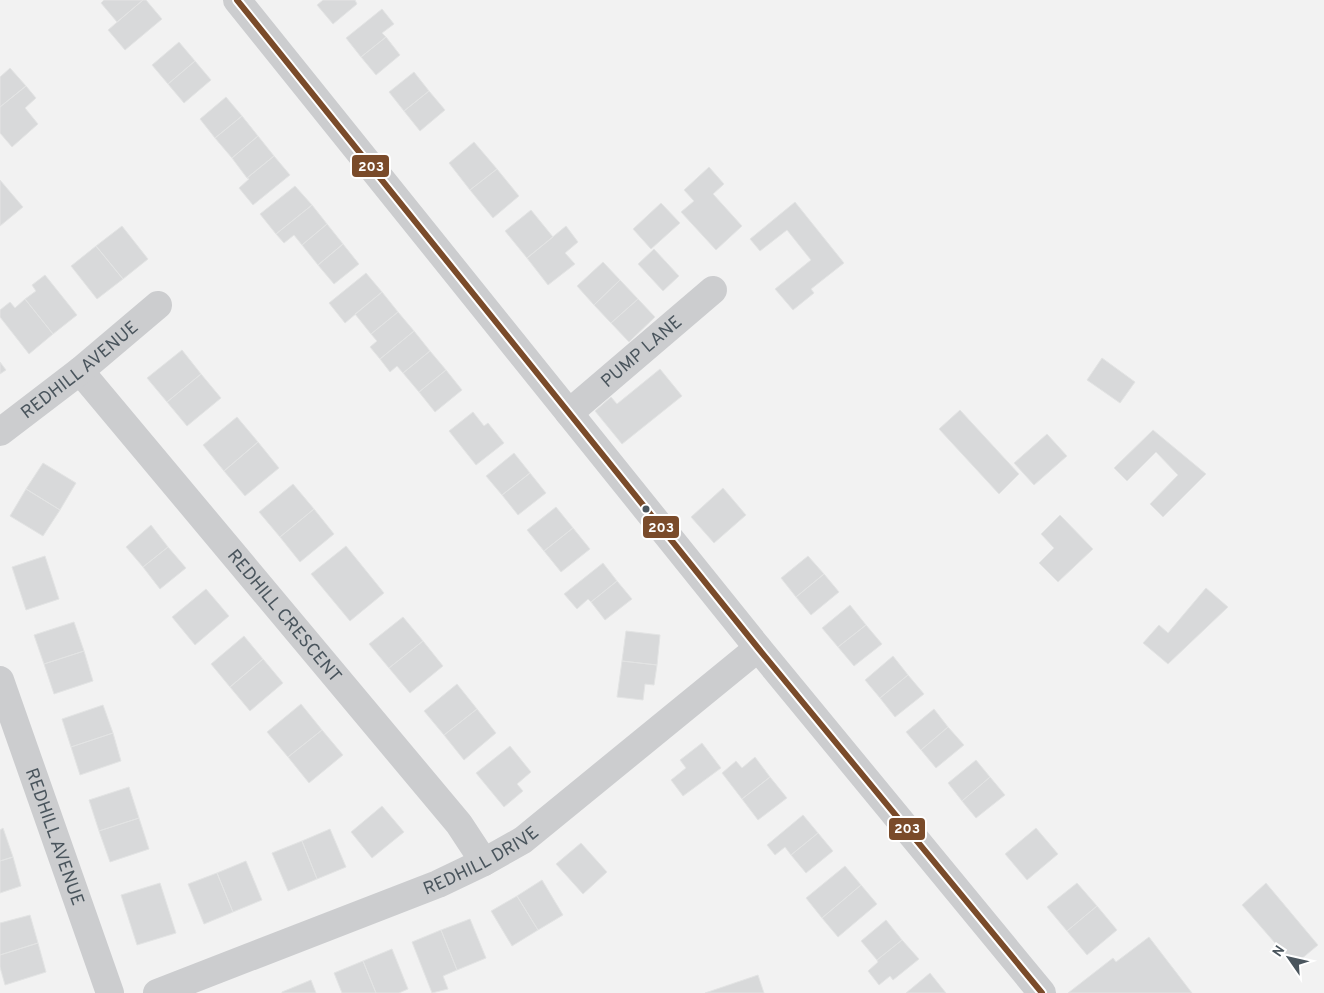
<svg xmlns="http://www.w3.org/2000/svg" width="1324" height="993" viewBox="0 0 1324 993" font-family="Overpass,sans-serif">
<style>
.building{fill:#d8d9da;stroke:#e3e4e4}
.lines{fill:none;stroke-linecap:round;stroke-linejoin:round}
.minor{stroke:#cccdcf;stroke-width:28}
.bus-1-casing{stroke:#fff;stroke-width:10}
.bus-1{stroke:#7a4b2a;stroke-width:6}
.bus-dot{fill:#4a555d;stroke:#fff;stroke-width:2}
.labels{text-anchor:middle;stroke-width:5;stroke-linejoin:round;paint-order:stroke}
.street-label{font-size:18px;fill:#4a555d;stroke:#fff}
.line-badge{stroke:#fff;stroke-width:2}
.badge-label{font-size:14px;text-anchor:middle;font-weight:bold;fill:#fff}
</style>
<rect width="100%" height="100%" fill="#f2f2f2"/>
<path class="building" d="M104,0h39l-26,22 -16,-19z
M143,0h3l16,19 -37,31 -17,-20z
M323,0h32l2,4 -24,20 -16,-19z
M382,9l12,15 -12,9 4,4 -25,20 -15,-19z
M386,37l14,18 -24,20 -15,-18z
M179,42l16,19 -27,23 -16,-19z
M195,61l16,19 -27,23 -16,-19z
M10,68l16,18 -26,21v-30z
M414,72l15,19 -25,20 -15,-19z
M26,86l10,12 -11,10 13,16 -26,23 -12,-14v-26z
M429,91l16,19 -25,21 -16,-20z
M226,97l16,19 -27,22 -15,-19z
M242,116l16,20 -26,22 -17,-20z
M258,136l16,20 -27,22 -15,-20z
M474,142l23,27 -27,21 -21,-27z
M274,156l16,19 -37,30 -14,-17 10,-9 -2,-1z
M709,167l15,17 -11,10 29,32 -26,24 -35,-38 13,-11 -10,-11z
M497,169l22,27 -26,22 -23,-28z
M0,180l23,27 -23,19z
M295,186l17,19 -36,29 -16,-20z
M795,202l49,61 -33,26 3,4 -21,17 -18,-21 36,-29 -24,-30 -27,21 -10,-12z
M661,203l19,20 -29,26 -18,-20z
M312,205l15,19 -25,21 -8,-10 -10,8 -8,-9z
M531,210l22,27 -26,21 -22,-27z
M327,224l16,20 -25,21 -16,-20z
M122,226l26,33 -25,20 -27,-33z
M566,226l12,16 -13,11 10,11 -27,21 -21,-27z
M343,244l16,20 -25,20 -16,-19z
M96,246l27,33 -26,20 -26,-33z
M654,249l25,27 -16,15 -25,-27z
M603,262l17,18 -26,25 -17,-19z
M366,273l16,19 -37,31 -16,-20z
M45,275l32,40 -24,19 -28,-35 11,-8 -4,-6z
M620,280l18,19 -27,24 -17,-18z
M382,292l16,20 -27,22 -16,-20z
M25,299l28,35 -24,20 -29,-37v-7l10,-8 5,6z
M638,299l17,18 -26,25 -18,-19z
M398,312l16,19 -34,28 -10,-12 7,-6 -6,-7z
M414,331l16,20 -27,22 -6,-7 -7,6 -10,-13z
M182,350l19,24 -34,28 -20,-24z
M430,351l16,19 -27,22 -16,-19z
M1102,358l33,24 -15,21 -33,-23z
M0,362l6,8 -6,4z
M660,369l22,27 -60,48 -27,-33 16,-14 6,7z
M446,370l16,20 -27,22 -16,-20z
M201,374l20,24 -34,28 -20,-24z
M960,410l59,64 -20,20 -60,-65z
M473,412l11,14 4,-3 16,20 -28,22 -27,-34z
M237,417l21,25 -34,29 -21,-26z
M1153,430l53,44 -43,43 -13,-13 28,-29 -22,-23 -29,29 -13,-13z
M1047,434l20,22 -33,29 -20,-22z
M258,442l21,26 -34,28 -21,-25z
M514,453l16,20 -28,22 -16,-19z
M43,463l33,20 -16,27 -34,-21z
M530,473l16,20 -28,22 -16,-20z
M293,484l21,25 -34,28 -21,-25z
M723,488l23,27 -32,28 -23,-26z
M26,489l34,21 -17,26 -33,-20z
M556,507l17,21 -29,23 -17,-21z
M314,509l20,25 -34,28 -20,-25z
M1060,515l33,34 -35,33 -19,-19 15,-15 -13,-14z
M151,525l17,22 -25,20 -17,-20z
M573,528l17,21 -29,23 -17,-21z
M346,546l38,47 -34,28 -39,-47z
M168,547l18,21 -26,21 -17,-22z
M45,556l14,43 -33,11 -14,-43z
M808,556l16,18 -28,23 -15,-19z
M603,563l14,18 -26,21 -3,-3 -11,10 -13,-15z
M824,574l15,18 -28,23 -15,-18z
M617,581l15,18 -27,21 -14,-18z
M1206,588l22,19 -60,57 -25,-21 16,-18 9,8z
M206,589l23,27 -34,29 -23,-28z
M850,605l16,20 -28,22 -16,-19z
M403,617l20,24 -34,27 -20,-24z
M74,622l10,29 -40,13 -10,-29z
M866,625l16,19 -28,22 -16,-19z
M626,631l34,4 -3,30 -35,-4z
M244,636l19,23 -33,28 -19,-23z
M423,641l20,25 -33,27 -21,-25z
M84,651l9,30 -39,13 -10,-30z
M893,656l15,19 -28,23 -15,-18z
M263,659l20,24 -33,28 -20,-24z
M622,661l35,4 -3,20 -9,-1 -2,16 -26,-3z
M908,675l16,19 -29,23 -15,-19z
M457,684l20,25 -33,26 -20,-24z
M301,704l21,26 -34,27 -21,-25z
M103,705l10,28 -42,14 -9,-28z
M477,709l19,24 -32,27 -20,-25z
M934,709l14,18 -27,23 -15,-18z
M948,727l16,18 -28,23 -15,-18z
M322,730l21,25 -34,28 -21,-26z
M113,733l8,28 -41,14 -9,-28z
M702,743l19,25 -38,28 -12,-16 15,-12 -6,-8z
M510,746l21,26 -14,12 6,7 -19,16 -28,-34z
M755,757l15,20 -28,22 -20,-26 14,-12 6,7z
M976,760l14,17 -28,24 -14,-18z
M770,777l17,21 -29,22 -16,-21z
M990,777l15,18 -29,23 -14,-17z
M129,787l10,31 -40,13 -10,-31z
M382,806l22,26 -32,26 -21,-26z
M803,815l15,18 -27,22 -6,-8 -10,8 -8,-10z
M139,818l10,31 -39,13 -11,-31z
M3,828l10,29 -13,4v-31z
M1036,828l22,26 -31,26 -22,-26z
M330,829l16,38 -29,12 -15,-38z
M818,833l15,18 -27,22 -15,-18z
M302,841l15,38 -29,12 -16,-38z
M581,843l26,29 -24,22 -27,-30z
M13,857l8,29 -21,7v-32z
M246,861l16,39 -29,12 -16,-39z
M845,866l16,19 -39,33 -16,-20z
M217,873l16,39 -29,12 -16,-40z
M542,880l21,35 -25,15 -21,-34z
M160,883l16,50 -39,12 -16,-50z
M1077,883l20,23 -30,25 -20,-24z
M1266,883l52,62 -24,20 -52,-60z
M861,885l16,19 -39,33 -16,-19z
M517,896l21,34 -26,16 -21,-35z
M1097,906l20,24 -30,25 -20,-24z
M30,915l8,28 -38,12v-32z
M470,919l16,39 -29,12 -16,-40z
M886,920l16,20 -25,20 -16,-19z
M441,930l16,40 -14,6 5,13 -16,4 -20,-51z
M1149,937l43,56h-124l45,-35 3,4z
M902,940l17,19 -26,21 -3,-4 -11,9 -11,-14 10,-9 -1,-2z
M38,943l8,29 -41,13 -5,-18v-12z
M392,949l16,40 -9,4h-23l-13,-32z
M363,961l13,32h-34l-8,-20z
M930,973l16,20h-40z
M758,975l6,18h-59z
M311,980l5,13h-34v-1z"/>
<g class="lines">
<g class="minor">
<path d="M237,0l521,648 284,345"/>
<path id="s1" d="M80,371l379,453 25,38"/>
<path id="s2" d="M569,413l144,-123"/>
<path id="s3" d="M0,432l80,-61 78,-66"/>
<path id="s4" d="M0,680l110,313"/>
<path id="s5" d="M157,993l281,-109 46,-22 39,-22 235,-192"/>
</g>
<g class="bus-1-casing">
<path id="bus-1" d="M237,0l521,648 284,345"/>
</g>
<use href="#bus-1" class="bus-1"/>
</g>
<circle class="bus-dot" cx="646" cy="509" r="4.5"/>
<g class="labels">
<g class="street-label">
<text dy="6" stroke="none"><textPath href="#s2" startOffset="95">PUMP LANE</textPath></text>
<text dy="6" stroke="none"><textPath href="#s3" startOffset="101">REDHILL AVENUE</textPath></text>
<text dy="6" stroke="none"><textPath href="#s1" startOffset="319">REDHILL CRESCENT</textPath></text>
<text dy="6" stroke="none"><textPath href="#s4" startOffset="166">REDHILL AVENUE</textPath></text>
<text dy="6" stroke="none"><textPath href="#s5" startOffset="350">REDHILL DRIVE</textPath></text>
</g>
</g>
<g class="line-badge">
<rect x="351" y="154" width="39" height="24" rx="5" fill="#7a4b2a"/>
<rect x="642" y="515" width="38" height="24" rx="5" fill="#7a4b2a"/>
<rect x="888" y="817" width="38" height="24" rx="5" fill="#7a4b2a"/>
</g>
<g class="badge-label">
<text x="371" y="171">203</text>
<text x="661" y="532">203</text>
<text x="907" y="833">203</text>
</g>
<g transform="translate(1289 958) rotate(304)" stroke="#ffffff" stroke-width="4" paint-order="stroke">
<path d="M0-4L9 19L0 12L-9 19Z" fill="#4a555d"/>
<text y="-8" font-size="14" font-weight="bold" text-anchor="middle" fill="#4a555d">N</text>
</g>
</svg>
